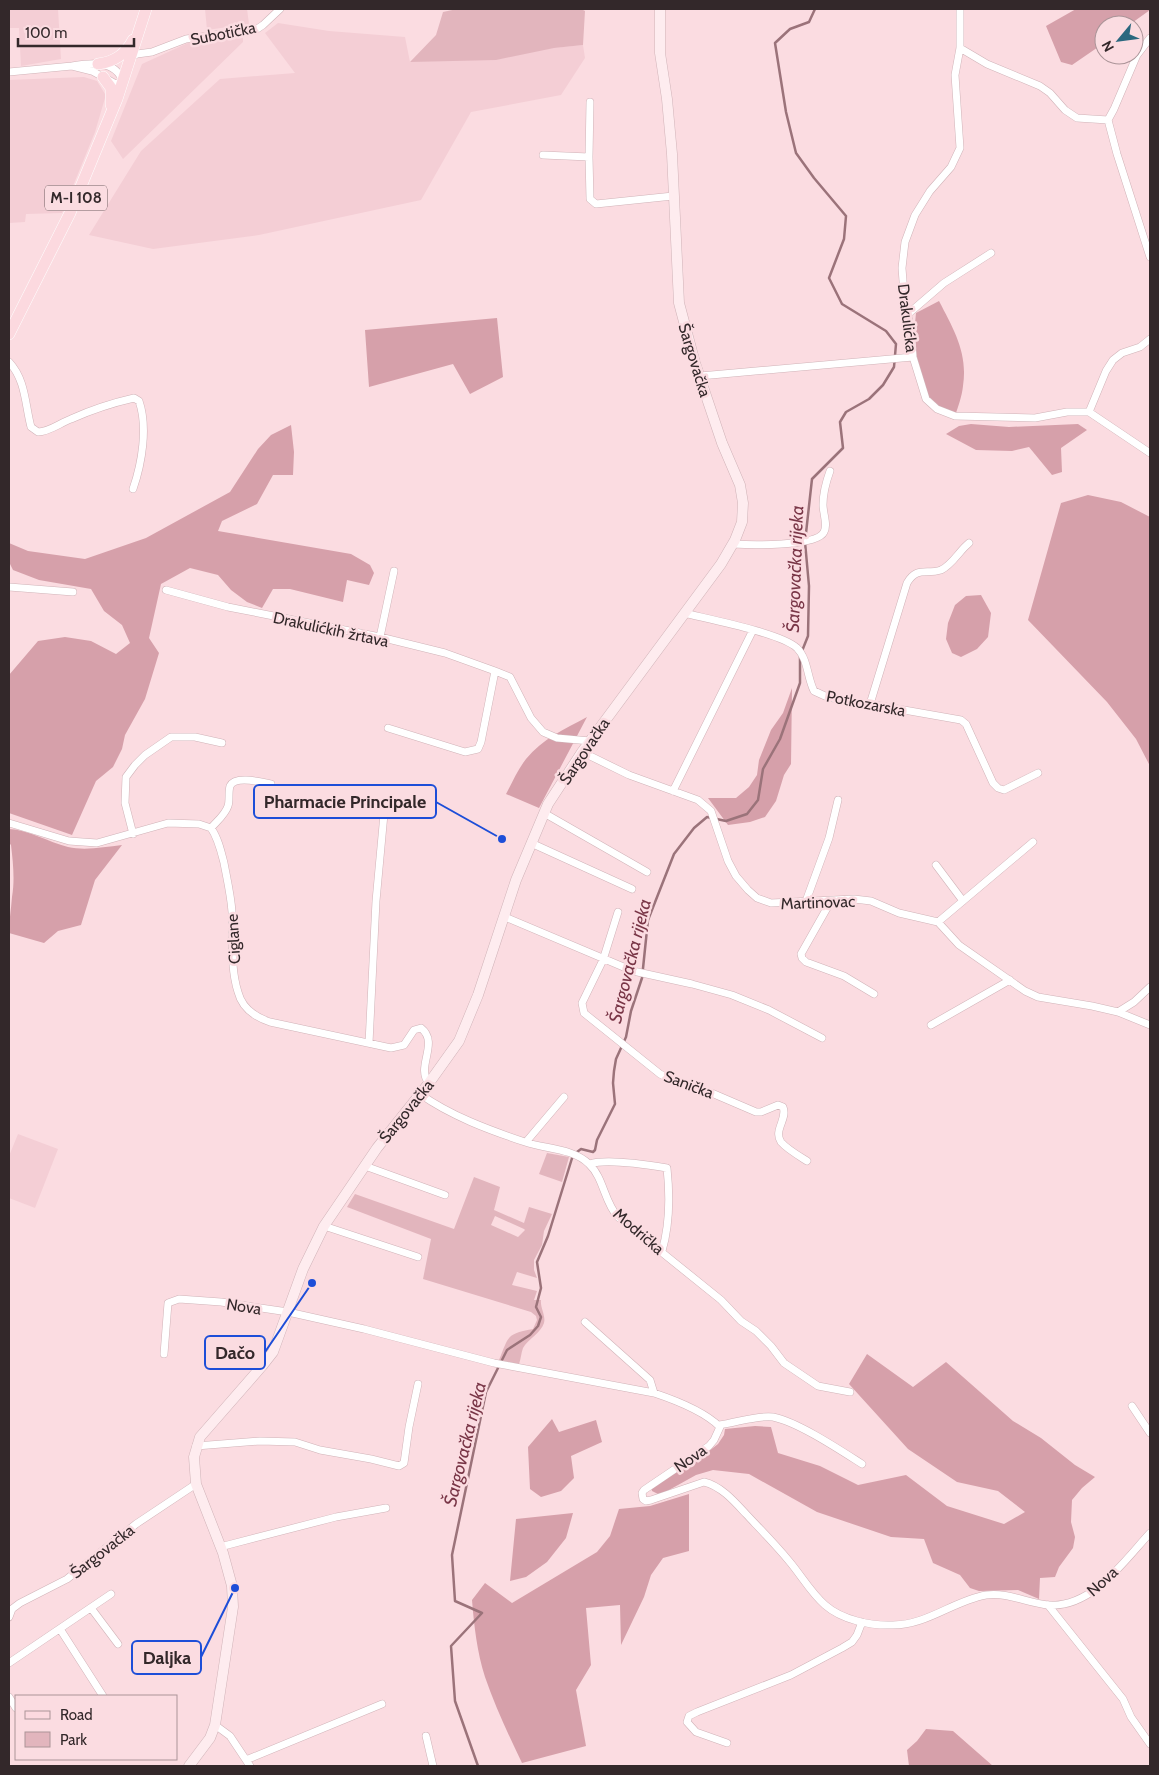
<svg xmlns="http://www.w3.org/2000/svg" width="1159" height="1775" viewBox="0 0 1159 1775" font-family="Cabin,sans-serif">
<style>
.built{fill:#f4ced5}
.green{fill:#e2b5bd;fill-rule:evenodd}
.forest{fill:#d6a0aa}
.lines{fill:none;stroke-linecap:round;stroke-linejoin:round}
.stream{stroke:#9b737a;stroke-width:2.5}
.street-casing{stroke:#d0b3b8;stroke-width:8}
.secondary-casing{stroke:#d0b3b8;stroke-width:11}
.primary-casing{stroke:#fff;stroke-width:12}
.street{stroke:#fff;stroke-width:7}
.secondary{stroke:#feecef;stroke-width:10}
.primary{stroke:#fcd9df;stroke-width:11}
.labels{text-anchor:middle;stroke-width:5;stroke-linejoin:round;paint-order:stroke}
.shield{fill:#fbdce1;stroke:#6f5e61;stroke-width:1}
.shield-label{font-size:15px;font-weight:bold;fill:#33282a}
.street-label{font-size:16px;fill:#33282a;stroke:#fbdce1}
.water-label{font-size:18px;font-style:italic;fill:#793647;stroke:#fbdce1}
.leader{fill:none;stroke:#1d4ed8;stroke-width:2}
.callout-dot{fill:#1d4ed8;stroke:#fbdce1;stroke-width:2}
.callout{fill:#fbdce1;stroke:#1d4ed8;stroke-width:2}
.callout-label{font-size:18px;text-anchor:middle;font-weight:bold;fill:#33282a}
</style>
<rect width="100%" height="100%" fill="#fbdce1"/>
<path class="built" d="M9,9h49l3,50 -40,7 -2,-38h-10z
M205,9h42l2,15 -42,6z
M278,23l51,8 76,6 5,25 173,-17 2,13 -24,37 -90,17 -50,88 -162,35 -106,14 -64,-14 52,-84 79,-72 75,-6 -30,-40z
M239,35l4,3v4l-120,117 -12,-18 31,-77 48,-22z
M84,77l13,4 8,13v4l-10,34 -33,81 -36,1 -1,8 -16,1v-143z
M18,1134l40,15 -23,59 -26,-10v-42z"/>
<path class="green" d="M457,9h124l4,2 -2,34 -29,3 -58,12 -86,2 26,-27 7,-23z
M547,1153l22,4 -7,25 -23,-8z
M474,1177l26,10 -6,23 30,13 5,-16 23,7 -8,17 -2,14 -8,15v10l3,8 -20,-6 -5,13 25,6 -3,9h7c-1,7 5,16 3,23 -3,10 -16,16 -21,25 -2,5 -2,11 -4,16l-20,-4c10,-24 7,-26 34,-31l4,-9 -1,-4 -5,-4 -108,-33 8,-40 -84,-32 8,-13 99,35zM495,1216l29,13 1,1 -7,7 -27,-12z"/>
<path class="forest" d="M1076,9h74v1l-21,15h-25v18l-32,22 -11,-3 -15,-36z
M939,301c15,29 29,52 24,85 -1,10 -5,21 -8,30l-18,-7 -16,-22 -7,-53 2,-21z
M497,318l6,59 -33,17 -17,-30 -84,23 -4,-57z
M971,424l38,3 69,-3 9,6 -26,18 1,24 -10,3 -23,-28 -17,4 -36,-1 -30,-16 13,-8z
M291,425l3,27 -1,23h-20l-16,29 -35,17 -4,10 133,23 19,11 4,8 -5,12 -22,-5 -4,22 -53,-13h-17l-11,19 -15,-6 -16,-12 -13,-15 -28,-7 -29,16 -12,54 10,15 -14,46 -20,36 -3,14 -9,18 -17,14 -24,54 -63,-22v-138l29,-34 27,-4 26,4 25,13 14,-11 -8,-18 -18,-14 -13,-22 -52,-9 -26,-10 -4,-8v-19l19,8 57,8 61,-21 84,-46 28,-43 13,-14z
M1088,495l33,7 29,15v249l-14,-27 -29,-37 -79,-82 33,-117z
M981,595l10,18 -3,24 -11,12 -16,8 -9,-4 -6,-14 2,-16 7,-18 11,-9z
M792,688l-1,76 -7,11 -8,26 -11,16 -15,5 -22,3 -20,-27h28l13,-11 8,-12 2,-15 12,-30 12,-17z
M587,717l-48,91 -33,-14c6,-11 12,-25 20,-35 16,-20 39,-30 61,-42z
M9,829c20,1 39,13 59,18 17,4 36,0 54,-2l-27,35 -14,45 -23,6 -14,12 -35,-10c0,-12 2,-23 3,-36 3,-17 1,-35 -1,-52l-2,-2z
M867,1354l46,33 33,-25 67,59 28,17 34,27 20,12 -13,11 -10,12 -1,22 4,15 -2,11 -14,19 -4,10 -15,1 -1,21 -21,-9 -39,1 -9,-3 -10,-13 -27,-12 -9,-24 -33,-2 -74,-25 -68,-38 -36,-4 -17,5 -36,20 -8,-4 -1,-6 58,-34 9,-7 6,-9 1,-6 30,-3 16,1 7,26 42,13 38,19 48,-10 41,31 57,18 21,-12 -27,-21 -41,-9 -49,-33 -59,-65z
M552,1419l7,13 37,-12 6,22 -31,14 3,22 -13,13 -20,6 -11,-8 -2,-42z
M689,1494v57l-26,7 -12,17 -7,22 -23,48 -1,-40 -34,3 5,57 -15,25 10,56 -64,17c-14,-29 -27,-57 -37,-86 -8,-25 -11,-52 -13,-77l13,-17 27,20 85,-51 13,-16 9,-27 31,-3z
M573,1513l-7,25 -19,24 -21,15 -16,4 6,-62z
M926,1729l27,2 40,35h-84l-2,-16 10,-9z"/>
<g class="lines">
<path class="stream" d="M802,651l6,-15 1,-50 -4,-44 7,-63 31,-31 -3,-26 6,-10 23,-13 14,-14 11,-18 2,-23 -10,-13 -44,-27 -13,-26 15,-39 2,-23 -32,-38 -18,-25 -10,-41 -11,-69 15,-14 19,-7 6,-13
M478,1766l-23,-65 -4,-55 31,-33 -27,-12 -3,-46 34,-163 21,-42 23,-15 8,-9 3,-9 -5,-10 5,-19 -4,-26 11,-26 25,-81 8,-6 12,3 2,-2 2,-10 18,-36 -2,-21 1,-12 2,-12 10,-22 5,-26 11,-33 6,-58 26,-66 20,-26 13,-11 19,4 21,-7 11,-14 5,-31 17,-30 20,-56v-26"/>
<g class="street-casing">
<path id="street" d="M960,9v39l-5,27 5,73 -9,19 -21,24 -15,24 -10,27 -3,26 2,26 7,38 2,25 13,42 11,10 18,7 80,2 32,-6h22l61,41
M1150,38l-13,17 -23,54 -6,11 9,34 33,103
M960,48l27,16 53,22 10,7 15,17 12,8 31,2
M131,57l6,-3 15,-2 34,-13 71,-10 6,-4 17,-16
M9,72l63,-6 20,5 24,13 7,-2c-7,-23 -34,-19 -51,-16
M590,102l-1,55 1,42 6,5 77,-8
M543,155l46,2
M908,314l36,-31 47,-30
M9,362c17,18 16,43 22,65l7,5c11,0 22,-9 33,-13 20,-9 41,-16 63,-21l5,3c9,26 3,62 -6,88
M700,376l213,-19
M1089,412l17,-41 7,-11 9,-7 18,-6 10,-8
M733,544c15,1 84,3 91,-12 4,-7 -1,-19 -1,-27 0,-12 3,-23 7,-34
M9,587l64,5
M166,590l62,17 152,30 65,16 50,18 15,6 21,41 12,14 14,6 33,3
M684,613c24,6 97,20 113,35 11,11 10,29 17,43l11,5 28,7 17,1 91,16 5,4 27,59 5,5 6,2 34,-17
M380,637l14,-66
M870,704l37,-121c10,-17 19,-8 34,-13 11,-5 19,-20 28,-27
M388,728l77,24 13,-3 3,-7 14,-71
M582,752l47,23 69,25 13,11 17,50 8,15 12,14 9,8 14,5 83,-4 17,2 28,12 39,9 21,23 66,46 13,6 54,9 26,6 32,13
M673,791l80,-161
M544,813l103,59
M9,823l60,18 28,2 71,-20 31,1 12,4c7,10 10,23 13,35 3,16 7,33 8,49 1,26 -2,55 6,80 4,16 17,25 32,30l121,26 13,-3 10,-15 7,-2c19,15 -6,39 8,55
M211,828c6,-7 14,-13 17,-22 2,-6 0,-13 2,-20 5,-11 31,-4 41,-2
M133,834l-8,-31 1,-26 9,-12 10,-10 26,-18h24l27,6
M531,843l101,46
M936,865l27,36
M806,901l23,-63 9,-38
M831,901l-30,53 1,4 4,4 38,14 30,18
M618,912l-15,48 -21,43 2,10 76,61 12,6 35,11 49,21h5l17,-7 5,2c5,12 -10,23 -2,35 6,7 18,14 26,19
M505,917l128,54 59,13 40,11 37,15 53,28
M938,922l95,-80
M1118,1012l16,-10 16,-15
M931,1025l79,-45
M369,1043l7,-142 8,-87
M420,1094c31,22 69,36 105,48 20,7 48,6 64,22 15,14 15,38 29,53l103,83 20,21 15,10 15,15 13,17 34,23 32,6
M526,1142l38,-45
M590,1164c17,-6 59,1 77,4 3,28 3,56 -5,83
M365,1166l80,29
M324,1226l94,31
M585,1322l65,58 4,13
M164,1354l4,-51 11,-4 42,3 67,10 76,17 130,34 160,30c21,7 50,18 66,34l-6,13 -5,6 -65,44 -2,3 1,6 3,2 5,-1 53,-18c17,4 30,19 42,32 14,15 29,30 43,47 12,14 22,32 36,44 17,15 46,21 68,20 34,0 60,-24 93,-30 22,-3 41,8 63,10 43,3 75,-44 101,-72
M1132,1406l18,27
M719,1425c17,-2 37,-10 54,-8 25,5 67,33 89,47
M196,1446l64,-5 35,1 25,8 51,9 28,7 5,-3 5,-36 9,-43
M220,1547l116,-30 50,-9
M1048,1605l75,94 8,18 19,27
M91,1608l27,36
M9,1617l3,-8 8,-6 47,-24 69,-55 60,-40
M60,1629l43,67
M9,1663l102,-69
M9,1697l7,11
M215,1725l15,11 20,30
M426,1736l7,30
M727,1743l-31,-11 -9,-10 2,-6 8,-4 94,-37 51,-27 10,-6 5,-7 5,-13
M246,1760l136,-56"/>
</g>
<g class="secondary-casing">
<path id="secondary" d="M189,1766l21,-28 5,-13 18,-118 -1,-21 -9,-33 -27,-69 -2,-27 6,-20 62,-71 11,-14 30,-83 21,-43 53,-78 52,-65 30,-42 19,-46 38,-115 32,-76 34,-52 139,-188 14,-24 7,-18 1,-19 -3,-18 -18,-42 -27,-80 -16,-60 -7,-149 -5,-55 -7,-46v-44"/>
</g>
<g class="primary-casing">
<path id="primary" d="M98,64c16,-2 27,-9 35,-24
M103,77l8,11v17
M9,334l61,-121 47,-114 29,-90"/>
</g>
<use href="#street" class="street"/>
<use href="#secondary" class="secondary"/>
<use href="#primary" class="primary"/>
</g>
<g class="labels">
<rect class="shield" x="45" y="185.5" width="62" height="25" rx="4"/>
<g class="shield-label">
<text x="76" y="203">M-I 108</text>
</g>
<g class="street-label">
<text transform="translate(223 33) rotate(-11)" y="6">Subotička</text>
<text transform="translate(908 318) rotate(83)" y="6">Drakulićka</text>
<text transform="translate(695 360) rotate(73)" y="6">Šargovačka</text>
<text transform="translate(331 629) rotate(12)" y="6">Drakulićkih žrtava</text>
<text transform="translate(866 703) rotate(11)" y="6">Potkozarska</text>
<text transform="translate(584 751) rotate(-56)" y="6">Šargovačka</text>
<text transform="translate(818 902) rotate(-2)" y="6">Martinovac</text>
<text transform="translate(233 939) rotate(-93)" y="6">Ciglane</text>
<text transform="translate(689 1084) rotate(21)" y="6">Sanička</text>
<text transform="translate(406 1111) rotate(-51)" y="6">Šargovačka</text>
<text transform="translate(639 1231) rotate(41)" y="6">Modrička</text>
<text transform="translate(244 1306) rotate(9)" y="6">Nova</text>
<text transform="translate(690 1458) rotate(-35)" y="6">Nova</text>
<text transform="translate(102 1551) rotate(-38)" y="6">Šargovačka</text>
<text transform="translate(1102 1581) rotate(-42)" y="6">Nova</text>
</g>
<g class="water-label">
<text transform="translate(795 569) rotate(-88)" y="6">Šargovačka rijeka</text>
<text transform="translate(630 961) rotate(-76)" y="6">Šargovačka rijeka</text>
<text transform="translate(465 1444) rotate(-76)" y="6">Šargovačka rijeka</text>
</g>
</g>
<path class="leader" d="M502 839L436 802M312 1283L265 1352M235 1588L201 1657"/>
<g class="callout-dot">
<circle cx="502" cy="839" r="5"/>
<circle cx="312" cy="1283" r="5"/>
<circle cx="235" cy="1588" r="5"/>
</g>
<g class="callout">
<rect x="254" y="785" width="182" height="33" rx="5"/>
<rect x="205" y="1336" width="60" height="33" rx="5"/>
<rect x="132" y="1641" width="69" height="33" rx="5"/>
</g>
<g class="callout-label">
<text x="345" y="808">Pharmacie Principale</text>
<text x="235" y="1359">Dačo</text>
<text x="167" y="1664">Daljka</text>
</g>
<rect width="1159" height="1775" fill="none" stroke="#33282a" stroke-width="20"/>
<rect x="15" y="1695" width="162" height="65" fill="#fbdce1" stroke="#ab9498"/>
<rect x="25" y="1711" width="25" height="8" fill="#fcd9df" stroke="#ab9498"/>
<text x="60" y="1720" font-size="15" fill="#33282a">Road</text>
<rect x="25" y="1732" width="25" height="15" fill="#e2b5bd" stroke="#ab9498"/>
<text x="60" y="1745" font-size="15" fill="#33282a">Park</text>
<g transform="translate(1119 40) rotate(241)"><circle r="24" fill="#fbdce1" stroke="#ab9498"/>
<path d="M0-4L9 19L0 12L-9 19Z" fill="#2b687f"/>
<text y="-8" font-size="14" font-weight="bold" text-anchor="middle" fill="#33282a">N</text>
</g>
<path d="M18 38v8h116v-8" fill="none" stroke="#33282a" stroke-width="2.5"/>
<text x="25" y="38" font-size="15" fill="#33282a" stroke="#fbdce1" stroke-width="4" paint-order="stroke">100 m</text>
</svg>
